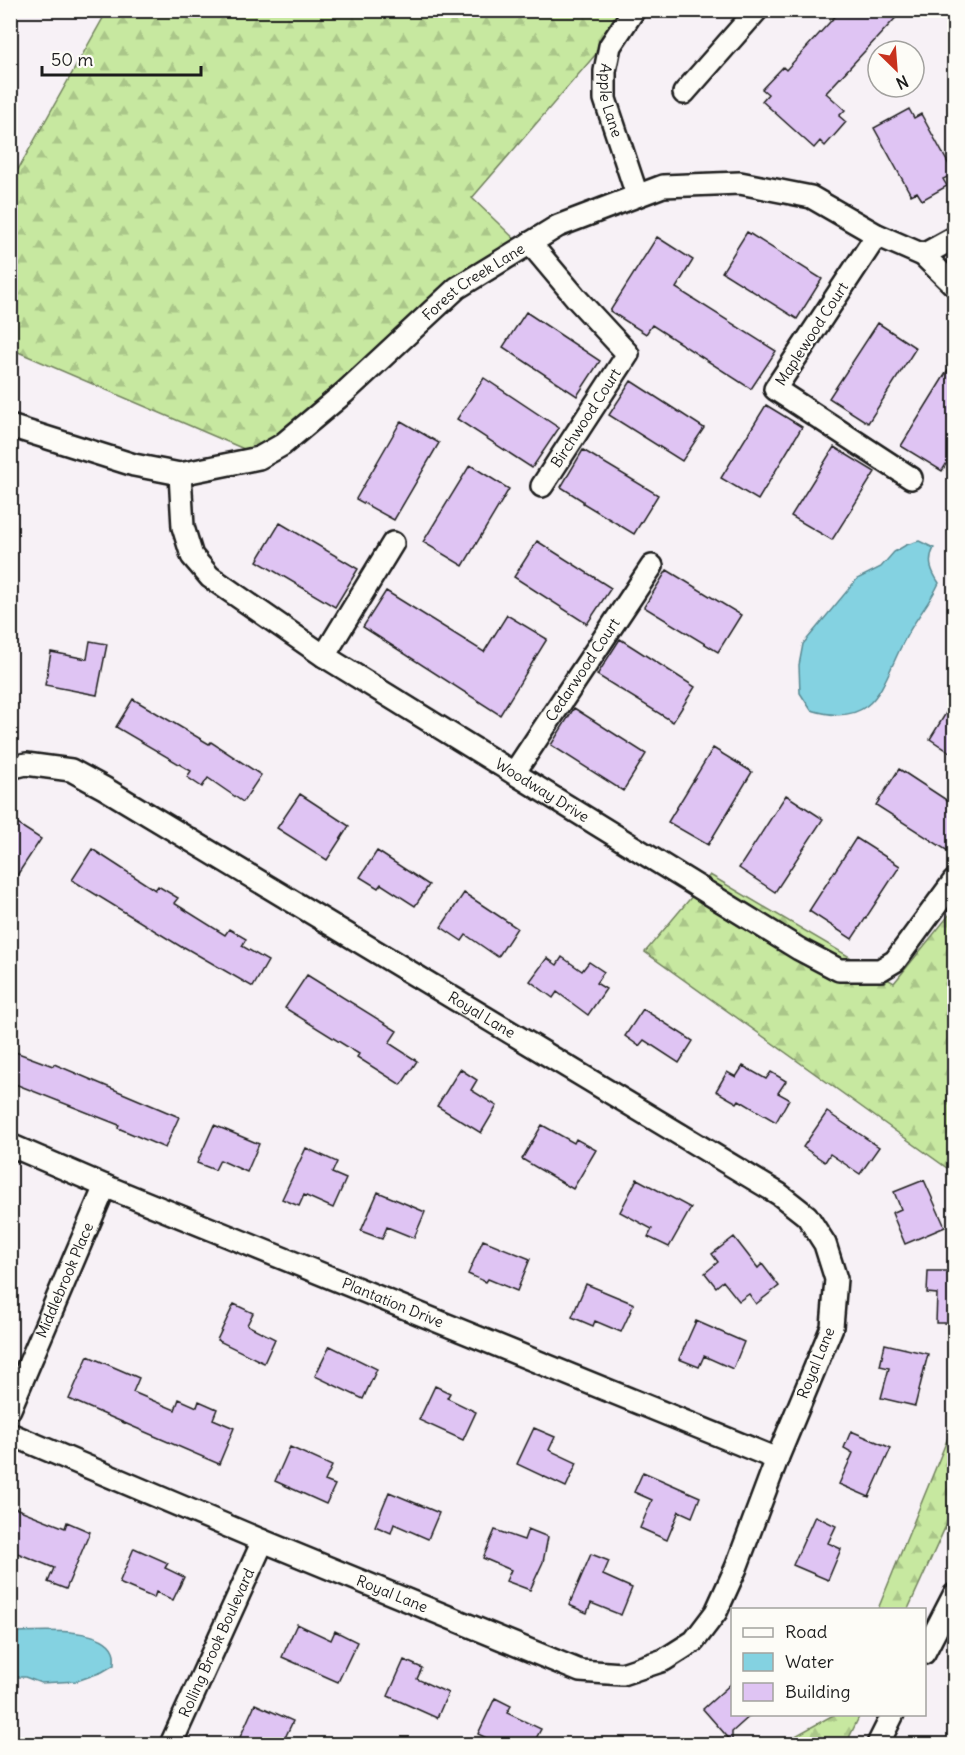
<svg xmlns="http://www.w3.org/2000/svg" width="965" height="1755" viewBox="0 0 965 1755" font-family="Delius,sans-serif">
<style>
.forest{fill:url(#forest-firs);stroke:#72825e;stroke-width:1.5}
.water{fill:#84d2e1;stroke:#5a8992;stroke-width:1.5}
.building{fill:#dfc4f3;stroke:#1c1c1c;stroke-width:1.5}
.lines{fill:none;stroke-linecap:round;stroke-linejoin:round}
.minor-casing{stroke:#1c1c1c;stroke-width:26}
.minor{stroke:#fdfcf7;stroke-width:21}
.labels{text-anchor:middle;stroke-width:4.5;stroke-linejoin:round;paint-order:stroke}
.street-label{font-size:15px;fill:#1c1c1c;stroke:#fdfcf7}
</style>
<defs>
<pattern id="forest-firs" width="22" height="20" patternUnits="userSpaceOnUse" patternTransform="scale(1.5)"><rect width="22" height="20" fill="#c7e8a0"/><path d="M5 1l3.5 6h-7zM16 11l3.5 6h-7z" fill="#aac689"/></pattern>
</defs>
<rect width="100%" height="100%" fill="#f7f1f6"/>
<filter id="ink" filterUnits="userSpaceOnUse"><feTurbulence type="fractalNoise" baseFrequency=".0167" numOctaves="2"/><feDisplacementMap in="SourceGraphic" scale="12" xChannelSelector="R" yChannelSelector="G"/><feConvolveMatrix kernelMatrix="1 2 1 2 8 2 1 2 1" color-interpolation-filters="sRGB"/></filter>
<g filter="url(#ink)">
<path class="forest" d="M107,11h526l-161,187 51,49 -258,211 -254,-109v-167z
M710,875l184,108 60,-74v264l-309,-221z
M954,1423v85l-46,101h-30z
M835,1714l25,1 -14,29h-65z"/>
<path class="water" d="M919,541l15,7c-7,13 -3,23 5,35 -9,20 -24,36 -34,56 -24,45 -28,91 -94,71l-11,-17 -1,-28 4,-21 54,-65 24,-12 13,-15 12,-7z
M10,1632c24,0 93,-7 103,19 2,4 1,9 1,14l-12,7 -25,9 -36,2 -16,-6h-14z"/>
<path class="building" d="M841,10h62l-77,83 19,17 -6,6 7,6 -21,24 -5,-5 -6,7 -52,-47 6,-7 -6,-5 21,-22 3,3z
M909,109l5,9 7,-4 33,60 -11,5 4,7 -25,14 -5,-8 -6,3 -37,-67z
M747,232l75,47 -25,40 -75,-47z
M657,237l36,23 -17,28 100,63 -25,38 -99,-64 -6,9 -36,-23z
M526,312l74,49 -23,35 -74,-49z
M878,323l38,25 -48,75 -39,-25z
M954,360v91l-12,20 -41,-25z
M484,378l75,50 -27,40 -75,-49z
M631,381l73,47 -22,33 -73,-46z
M766,405l36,22 -44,73 -37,-22z
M401,421l38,22 -45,77 -38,-21z
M834,447l41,25 -43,68 -41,-24z
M583,450l75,45 -24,39 -51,-31v-2l-22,-14z
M470,465l39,24 -46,77 -40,-24z
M280,523l78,46 -23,38 -78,-46z
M537,541l74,47 -24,36 -73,-47z
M667,570l74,45 -23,37 -74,-45z
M386,591l98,61 23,-37 40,24 -47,76 -137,-88z
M620,639l75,48 -22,35 -76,-47z
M90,641l17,3 -10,51 -52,-10 6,-33 36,7z
M133,699l76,45 2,-2 50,33 -18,27 -35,-24 -6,9 -15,-10 4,-6 -75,-44z
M954,700v55l-24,-16z
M574,708l72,46 -23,37 -72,-46z
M713,748l39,24 -44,73 -40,-23z
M899,769l55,36v50l-78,-50z
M300,794l49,32 -22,34 -50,-32z
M786,795l37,24 -48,73 -36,-24z
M16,823l25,16 -31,47v-54z
M856,838l44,28 -48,73 -43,-28z
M92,849l63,41 3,-4 20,12 -4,5 51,32 4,-6 17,10 -4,7 26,15 -15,26 -69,-40 -1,1 -111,-68z
M377,851l52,34 -14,21 -34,-22 -3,4 -18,-11z
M464,893l53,35 -19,29 -32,-22 -4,6 -21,-14z
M562,957l20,14 7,-9 15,10 -8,11 10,6 -18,26 -31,-23 -4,6 -23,-17 17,-23 10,7z
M307,975l90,56 -8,12 28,18 -16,24 -44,-28 2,-3 -74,-46z
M643,1009l50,32 -14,22 -35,-23 -5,6 -14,-10z
M10,1050l43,16 1,-2 125,53 -14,31 -47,-20 1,-3 -109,-43z
M743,1066l23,13 5,-7 15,9 -8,12 11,6 -13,23 -37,-22 -2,3 -21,-12 11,-19 9,5z
M460,1069l17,11 -6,10 26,16 -16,27 -44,-27z
M827,1112l52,35 -19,27 -30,-20 -5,8 -22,-15z
M214,1125l45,19 -12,28 -27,-12 -5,10 -18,-7z
M542,1125l32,18 2,-4 20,11 -23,39 -51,-30z
M306,1148l31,14 -5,11 14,6 -13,29 -29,-13 -5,11 -17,-7z
M637,1179l54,29 -22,39 -21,-10 4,-8 -32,-17z
M924,1180l21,47 -40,17 -13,-31 9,-4 -7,-17z
M378,1192l47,20 -11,26 -27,-11 -5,12 -21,-8z
M734,1237l24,31 4,-4 17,22 -23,18 -7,-10 -10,7 -16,-20 -7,6 -11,-14 13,-11 -6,-8z
M483,1240l47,19 -13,32 -29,-12 -2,3 -18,-8z
M928,1271h26v52h-18l1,-29 -10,-1z
M586,1284l48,20 -13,28 -26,-11 -2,5 -21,-9z
M234,1304l19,9 -6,12 28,14 -11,24 -47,-23z
M696,1321l48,21 -11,27 -29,-13 -5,11 -20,-8z
M885,1344l43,10 -13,52 -34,-8 8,-30 -9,-2z
M330,1346l47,23 -14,30 -48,-23z
M88,1356l51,22 -6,14 42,18 4,-11 18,8 2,-6 18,8 -4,10 21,9 -15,36 -150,-65z
M435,1386l15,7 -3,5 29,14 -13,28 -44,-20z
M534,1428l21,9 -6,13 28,13 -11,24 -49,-23z
M851,1431l40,17 -22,49 -30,-13 14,-31 -9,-5z
M290,1447l42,19 -7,15 10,4 -9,19 -51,-23z
M643,1472l57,25 -8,20 -13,-6 -12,29 -27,-12 12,-28 -18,-8z
M389,1492l50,21 -11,26 -34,-15 -3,9 -16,-7z
M10,1506l55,22 2,-6 23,10 -24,57 -18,-7 6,-14 -44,-18z
M815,1516l21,10 -8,17 13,6 -13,31 -35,-15z
M528,1529l20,8 -5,25 -13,28 -24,-9 5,-11 -28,-12 12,-28 29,10z
M134,1548l34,15 -3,5 19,9 -11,23 -17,-8 -2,6 -35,-15z
M591,1554l18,7 -6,14 29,13 -11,27 -30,-12 -4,10 -18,-8z
M297,1624l34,16 4,-9 22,11 -19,40 -56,-25z
M404,1660l18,8 -5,11 31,14 -11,25 -49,-22z
M732,1683v31h20l-20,18v10l-29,-33z
M495,1698l16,8 -4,7 34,16 -8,15h-34l-21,-10z
M255,1704l38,17 -11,23h-45z"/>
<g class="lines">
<g class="minor-casing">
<g id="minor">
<path id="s1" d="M634,10l-24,36 -5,25v28l32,96"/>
<path d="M684,93l73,-83"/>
<path d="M877,235l-102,154 136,89"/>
<path d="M530,243l47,56 51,55 -86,132"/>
<path d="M923,255l31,-17"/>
<path id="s2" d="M10,426l124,39 46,9 79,-16 23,-13 62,-52 113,-105 101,-62 105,-40 77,-3 71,14 66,38 46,20 31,30"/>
<path id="s3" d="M180,474l3,53 9,29 18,21 114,79 475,293 40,21h41l15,-9 59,-80"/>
<path d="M324,656l69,-113"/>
<path id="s4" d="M10,768l16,-4 45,6 33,18 675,406 28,22 18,28 11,35 -4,48 -55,132 -41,109 -20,44 -22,29 -30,19 -42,14 -42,-3 -317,-130 -253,-107"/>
<path id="s5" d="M514,773l138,-207"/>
<path id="s6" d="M10,1145l95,41 672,273"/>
<path id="s7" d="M10,1409l95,-223"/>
<path d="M924,1653l30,-58"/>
<path id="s8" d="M171,1744l92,-203"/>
<path d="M878,1744l15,-30"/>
</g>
</g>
<use href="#minor" class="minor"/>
</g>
</g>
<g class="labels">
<g class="street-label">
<text dy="5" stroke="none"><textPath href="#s1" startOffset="99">Apple Lane</textPath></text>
<text dy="5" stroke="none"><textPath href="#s2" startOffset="536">Forest Creek Lane</textPath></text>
<text transform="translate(812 334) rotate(-57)" y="5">Maplewood Court</text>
<text transform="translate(586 418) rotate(-57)" y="5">Birchwood Court</text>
<text dy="5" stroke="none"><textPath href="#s5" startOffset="124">Cedarwood Court</textPath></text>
<text dy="5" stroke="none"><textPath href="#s3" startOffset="506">Woodway Drive</textPath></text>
<text dy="5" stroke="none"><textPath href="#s4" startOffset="540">Royal Lane</textPath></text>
<text dy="5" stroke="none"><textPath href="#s7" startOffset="140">Middlebrook Place</textPath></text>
<text dy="5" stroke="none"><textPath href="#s6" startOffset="414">Plantation Drive</textPath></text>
<text transform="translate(816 1363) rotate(-68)" y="5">Royal Lane</text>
<text transform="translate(392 1594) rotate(22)" y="5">Royal Lane</text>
<text dy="5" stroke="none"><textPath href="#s8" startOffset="111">Rolling Brook Boulevard</textPath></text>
</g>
</g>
<rect width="965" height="1755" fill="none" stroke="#fdfcf7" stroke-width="36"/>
<rect x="18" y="18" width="929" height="1719" fill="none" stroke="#1c1c1c" stroke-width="2" filter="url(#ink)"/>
<rect x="731" y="1608" width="195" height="108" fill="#fdfcf7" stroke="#a3a29f" stroke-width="1.5"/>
<rect x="743" y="1628" width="30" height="9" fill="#fdfcf7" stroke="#a3a29f" stroke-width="1.5"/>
<text x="785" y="1638" font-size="18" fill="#1c1c1c">Road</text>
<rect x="743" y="1653" width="30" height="18" fill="#84d2e1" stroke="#a3a29f" stroke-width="1.5"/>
<text x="785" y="1668" font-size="18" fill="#1c1c1c">Water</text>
<rect x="743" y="1683" width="30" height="18" fill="#dfc4f3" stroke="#a3a29f" stroke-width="1.5"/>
<text x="785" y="1698" font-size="18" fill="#1c1c1c">Building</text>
<g transform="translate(896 69) rotate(155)"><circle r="28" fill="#fdfcf7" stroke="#a3a29f" stroke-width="1.5"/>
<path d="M0-4.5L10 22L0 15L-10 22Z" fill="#c8321e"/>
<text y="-9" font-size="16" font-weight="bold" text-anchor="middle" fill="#1c1c1c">N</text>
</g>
<path d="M42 66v9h159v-9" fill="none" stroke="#1c1c1c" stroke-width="3"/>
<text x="51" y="66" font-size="18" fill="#1c1c1c" stroke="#fdfcf7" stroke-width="4.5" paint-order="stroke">50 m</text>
</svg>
